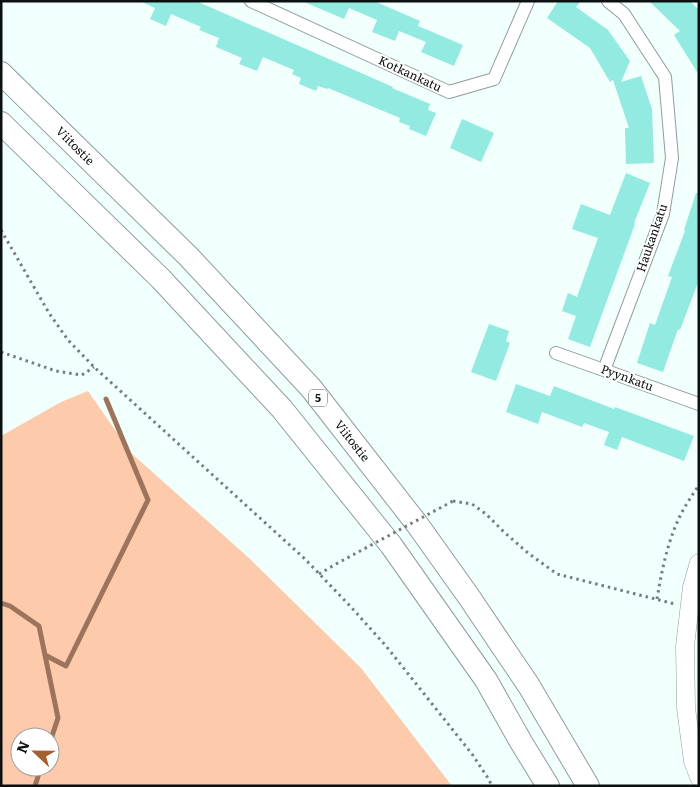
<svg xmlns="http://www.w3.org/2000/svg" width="700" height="787" viewBox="0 0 700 787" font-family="Literata,serif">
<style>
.green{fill:#fdcaac;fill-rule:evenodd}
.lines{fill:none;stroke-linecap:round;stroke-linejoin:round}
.stream{stroke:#9b745b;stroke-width:5}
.building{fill:#93eae1}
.street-casing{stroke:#8e9d9b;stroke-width:14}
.secondary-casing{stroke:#8e9d9b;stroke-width:19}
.highway-casing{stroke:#8e9d9b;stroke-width:24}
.path{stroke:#757e7d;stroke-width:3;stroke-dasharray:2.5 4;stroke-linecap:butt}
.street{stroke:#fff;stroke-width:12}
.secondary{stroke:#fff;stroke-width:18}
.highway{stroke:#fff;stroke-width:22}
.path-bridge{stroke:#757e7d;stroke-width:3;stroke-dasharray:2.5 4;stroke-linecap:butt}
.labels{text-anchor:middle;stroke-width:4;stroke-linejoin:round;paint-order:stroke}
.shield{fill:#fff;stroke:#545858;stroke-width:1}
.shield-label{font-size:11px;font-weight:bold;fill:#0b1010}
.street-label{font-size:12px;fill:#0b1010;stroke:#fff}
</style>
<rect width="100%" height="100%" fill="#f1fffd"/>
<path class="green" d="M88,391l43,62 118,105 112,110 91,118h-451v-350l60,-34zM20,737h30v30h-30z"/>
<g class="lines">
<path class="stream" d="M1,603l9,3 29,20 19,92 -8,24
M45,655l21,11 82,-166 -42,-101
M35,786l6,-19"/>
</g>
<path class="building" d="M140,1h56l197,86 -1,1 38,16 -2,6 8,3 -10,23 -17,-7 1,-3 -11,-4 1,-4 -72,-30 -1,1 -9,-3 -2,5 -17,-7 2,-6 -9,-4 2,-4 -31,-13 -6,14 -18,-7 3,-6 -26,-11 3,-9 -20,-8 2,-3 -30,-13 -5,12 -16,-7 5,-11z
M302,1h72l46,20 -2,5 45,19 -9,21 -33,-14 5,-10 -27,-11 -4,10 -23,-9 5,-12 -28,-12 -5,11z
M558,1h23l-5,6 32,23 22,31 -9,21 20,-6 11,33 2,54 -28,1 -1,-36h4l-16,-48 -3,2 -20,-34 -43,-30z
M649,1h41l9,9v65l-25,-40 6,-4z
M462,119l32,14 -13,29 -31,-14z
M626,173l24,10 -16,40 1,1 -45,123 -22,-8 8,-23 -14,-5 6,-18 9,4 21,-59 -26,-9 9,-25 29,11z
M696,193h3v87l-19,50 -2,-1 -15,43 -26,-9 13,-40 5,2 17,-48 -4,-1 17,-45 -1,-1z
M489,324l20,7 -3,10 4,2 -14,38 -25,-9z
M516,384l34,12 4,-10 60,23 1,-2 79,29 -10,25 -62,-24 -5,13 -13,-5 5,-13 -25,-9 -2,4 -40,-15 -4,12 -32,-12z"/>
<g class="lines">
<g class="street-casing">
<path id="street" d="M251,1l198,91 45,-13 34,-78
M556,353l143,51
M604,370l59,-156 9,-56 -7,-81 -41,-63 -16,-13"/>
</g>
<g class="secondary-casing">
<path id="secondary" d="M699,563l-7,24 -7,59 1,62 7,53 6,16"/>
</g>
<g class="highway-casing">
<path id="highway" d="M1,73l187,183 123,132 106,136 52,73 60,89 59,100
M1,123l160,156 121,130 109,136 95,135 35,62 27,44"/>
</g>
<path class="path" d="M1,230l48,83 19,27 26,27 211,192 46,48 35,39 86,108 16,24 4,8
M1,352l55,19 26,4 12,-8
M453,501l19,3 14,10 18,18 24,21 29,21 118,30
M319,574l17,-10
M657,599c5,-30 11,-60 25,-87 5,-9 11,-18 17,-27"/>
<use href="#street" class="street"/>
<use href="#secondary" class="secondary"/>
<use href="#highway" class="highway"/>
<path class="path-bridge" d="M336,564l117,-63"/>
</g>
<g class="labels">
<rect class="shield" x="309" y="389.5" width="18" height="17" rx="4"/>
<g class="shield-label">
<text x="318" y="402">5</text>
</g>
<g class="street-label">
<text transform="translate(410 74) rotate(25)" y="4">Kotkankatu</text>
<text transform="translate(75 146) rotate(45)" y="4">Viitostie</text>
<text transform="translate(652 238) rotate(-71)" y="4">Haukankatu</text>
<text transform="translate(627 378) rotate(20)" y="4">Pyynkatu</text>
<text transform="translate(352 441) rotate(52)" y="4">Viitostie</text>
</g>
</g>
<rect width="700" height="787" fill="none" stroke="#0b1010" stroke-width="5"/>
<g transform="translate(35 752) rotate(292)"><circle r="24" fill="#ffffff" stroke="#9d9f9f"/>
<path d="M0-4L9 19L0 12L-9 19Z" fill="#a46031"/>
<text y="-8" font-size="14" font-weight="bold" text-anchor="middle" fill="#0b1010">N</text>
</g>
</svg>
